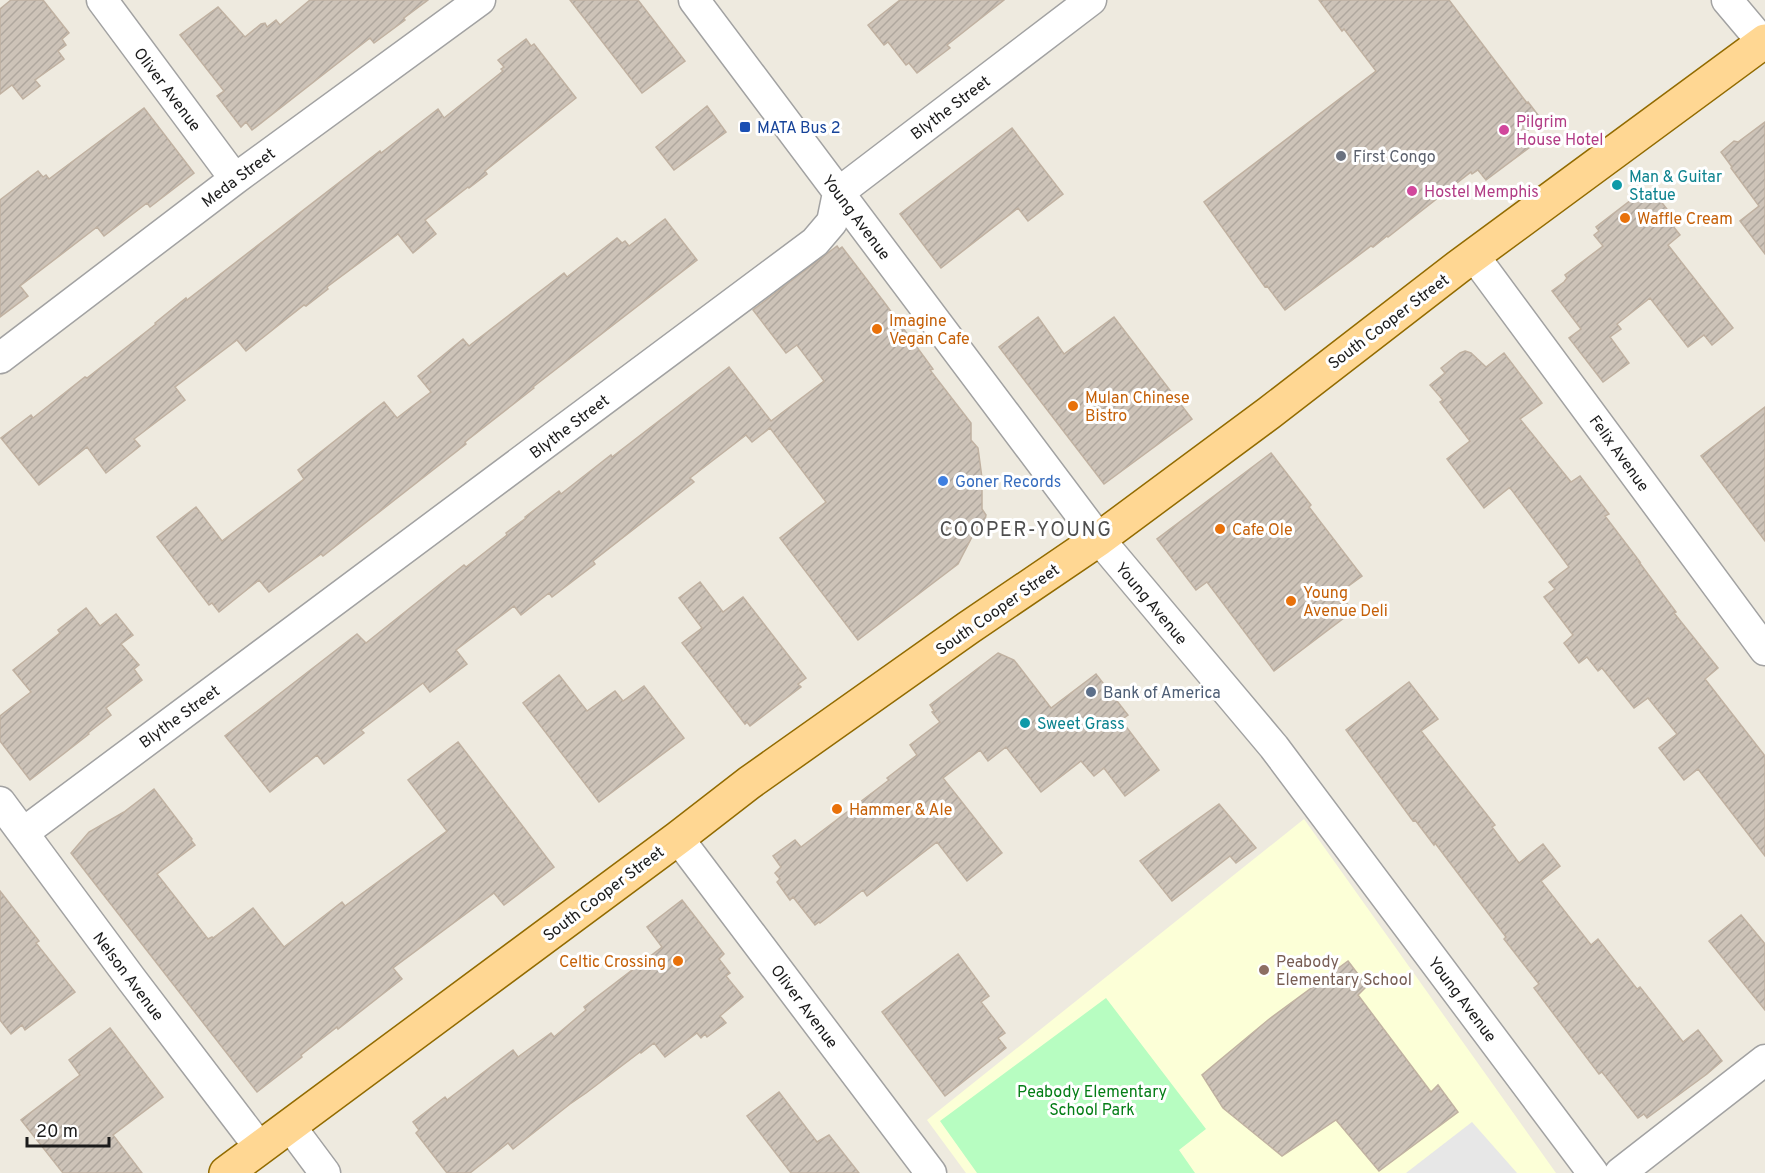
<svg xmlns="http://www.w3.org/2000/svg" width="1765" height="1173" font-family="Overpass,sans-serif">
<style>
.education{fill:#fcffd7}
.park{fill:#b7fdc1}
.parking{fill:#e7e7e7}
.building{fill:url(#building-hatch);stroke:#c0b1a1;stroke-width:1.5}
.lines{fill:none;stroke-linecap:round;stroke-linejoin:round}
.minor-casing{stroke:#a2a2a2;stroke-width:33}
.major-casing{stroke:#926b00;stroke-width:36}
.minor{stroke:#fff;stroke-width:30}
.major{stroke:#ffd793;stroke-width:33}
.transit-dot{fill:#1a4fb4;stroke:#fff;stroke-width:2}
.hotel-dot{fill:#d1479c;stroke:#fff;stroke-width:2}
.worship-dot{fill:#6b7280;stroke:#fff;stroke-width:2}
.culture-dot{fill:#0f9aa8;stroke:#fff;stroke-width:2}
.food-dot{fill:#e8710a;stroke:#fff;stroke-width:2}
.shop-dot{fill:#3f7fe0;stroke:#fff;stroke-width:2}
.service-dot{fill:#5c6f8a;stroke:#fff;stroke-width:2}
.education-dot{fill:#8d6e63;stroke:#fff;stroke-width:2}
.labels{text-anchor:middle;stroke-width:6;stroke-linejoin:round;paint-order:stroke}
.street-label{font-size:16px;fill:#1b1b1b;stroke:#fff}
.hotel-label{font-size:16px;fill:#b23c85;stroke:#fff;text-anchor:start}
.transit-label{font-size:16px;fill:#164399;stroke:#fff;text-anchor:start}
.worship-label{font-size:16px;fill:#5b616d;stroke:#fff;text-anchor:start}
.culture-label{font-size:16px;fill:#0d838f;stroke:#fff;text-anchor:start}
.food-label{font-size:16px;fill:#c56008;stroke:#fff;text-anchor:start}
.shop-label{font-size:16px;fill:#366cbe;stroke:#fff;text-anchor:start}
.service-label{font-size:16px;fill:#4e5e75;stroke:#fff;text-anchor:start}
.education-label{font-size:16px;fill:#785e54;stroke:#fff;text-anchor:start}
.park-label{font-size:16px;fill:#047e16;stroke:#fff}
.quarter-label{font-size:20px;letter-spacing:1.5px;fill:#4e4e4e;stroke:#fff}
</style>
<defs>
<pattern id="building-hatch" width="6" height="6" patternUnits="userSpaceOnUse" patternTransform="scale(1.5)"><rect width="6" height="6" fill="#cdc3b8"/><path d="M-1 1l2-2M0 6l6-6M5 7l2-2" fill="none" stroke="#afa79e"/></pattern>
</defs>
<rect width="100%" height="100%" fill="#eeeadf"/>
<path class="education" d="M1304,819L1556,1173H966L927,1120Z"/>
<path class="park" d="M1106,998L1206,1129L1179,1150L1195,1173H977L940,1121Z"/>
<path class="parking" d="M1472,1122L1517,1173H1406Z"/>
<path class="building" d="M11,0H43L69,33L62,39L66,45L58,51L64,59L35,80L40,86L23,99L12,85L0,94V9Z
M310,0H428L404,18L405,20L374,43L370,38L252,130L246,122L241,127L217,96L224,91L180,35L218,7L245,37L261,24L265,23L267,27L276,20L280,25Z
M570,0H638L685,61L642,93Z
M900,0H1004L947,45L950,48L917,73L909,63L906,65L888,42L884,45L868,25Z
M1319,0H1449L1527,103L1528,102L1541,119L1521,136L1530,147L1486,180L1478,170L1472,174L1471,172L1388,237L1387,236L1373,247L1371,246L1285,310L1267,286L1265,287L1204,202L1376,71L1344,29L1342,31Z
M526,39L531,46L534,44L576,98L485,171L487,174L469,188L468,187L425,220L436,234L413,253L398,234L327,287L328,289L306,306L304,305L246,351L237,340L175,387L185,400L134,439L140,446L106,473L87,447L39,485L1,438L31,415L33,418L85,377L87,378L156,324L155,323L186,298L187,300L380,151L381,153L438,109L444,118L503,71L501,69L504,67L498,60Z
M707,106L726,132L674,170L656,147Z
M144,108L194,173L150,207L147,203L104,236L97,227L20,286L28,296L0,317V200L38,171L43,177L46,175L49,179Z
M1765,122V254L1740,221L1759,206L1731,168L1732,167L1721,152L1734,141L1738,142Z
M1012,128L1063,194L1028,221L1018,208L941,268L900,214Z
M1644,190L1647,193L1652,190L1677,222L1673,226L1680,235L1668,245L1733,328L1712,345L1704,335L1688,347L1650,298L1617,324L1621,329L1610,337L1629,363L1603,382L1569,338L1581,329L1552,291L1564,282L1567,278L1565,275L1603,246L1594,235L1599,231L1596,227Z
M665,219L697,260L533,387L534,388L465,442L466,444L323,556L321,554L269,592L259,580L219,612L212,603L209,605L157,537L196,507L222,541L304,479L298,470L384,402L397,418L431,392L418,376L463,339L469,346L564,273L567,277L617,238L622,243L625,241L629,246Z
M837,246L839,249L842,247L884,302L933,369L930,370L971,423V440L978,448L982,478V509L986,515L984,526L973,535L958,564L858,640L780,538L826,502L770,428L752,442L746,435L690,478L694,482L593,561L595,564L552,597L549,593L521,615L514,606L456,650L467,664L430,692L423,683L361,730L364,733L324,764L317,755L270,792L225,736L357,634L366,643L464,565L466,567L507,535L506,533L526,518L525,517L559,491L561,494L611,455L612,457L729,367L771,421L824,381L797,345L786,353L753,310Z
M1038,317L1064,354L1114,317L1192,419L1104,484L999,347Z
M1465,351L1471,353L1486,367L1504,353L1542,403L1520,419L1571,482L1580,476L1609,514L1605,516L1640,562H1639L1676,612L1674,613L1718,668L1705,679L1765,756V856L1698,769L1684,780L1659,748L1677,734L1648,698L1634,708L1602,668L1598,671L1587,657L1579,663L1564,643L1573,635L1544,597L1555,589L1549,582L1569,567L1511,489L1509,488L1484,508L1447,459L1470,441L1440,402L1443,400L1430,385L1445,373L1441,368L1460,353Z
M1765,407V541L1701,456Z
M1271,453L1311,505L1309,507L1362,576L1339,593L1353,611L1274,671L1207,582L1196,590L1157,539Z
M700,582L723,612L743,597L806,678L798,684L801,687L750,726L747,722L745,724L682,643L702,628L679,598Z
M86,608L100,626L116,614L133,635L121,644L139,665L134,669L142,680L106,708L111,715L88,733L89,734L30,780L0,741V716L31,692L13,670L60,633L58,630Z
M998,653L1014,660L1051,708L1096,674L1128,715L1121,720L1159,770L1125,796L1104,768L1094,776L1081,761L1041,792L1006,747L988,761L980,750L943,778L1002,853L967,881L937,842L867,896L863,890L820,923L819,922L815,925L793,897L790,900L777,882L780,879L775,873L781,867L773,856L795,840L801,847L889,780L887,778L917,755L910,745L940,722L932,712L934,711L930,705Z
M559,675L587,711L615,691L623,701L644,686L684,738L599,802L523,703Z
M1409,682L1438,719L1421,731L1495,825L1492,827L1519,863L1543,844L1560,866L1541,881L1591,945L1598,939L1637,989L1640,987L1683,1042L1698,1030L1722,1061L1707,1074L1647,1118L1644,1114L1638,1118L1602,1072L1599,1074L1534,988L1539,984L1504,939L1506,937L1435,843L1434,845L1415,820L1413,821L1346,730Z
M458,742L554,867L504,905L494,893L393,968L402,979L338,1029L337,1027L301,1055L302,1057L257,1092L71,853L89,832L124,812L154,789L192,839L191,840L195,845L157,874L208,939L212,937L213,938L253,908L284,947L342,902L345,906L447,831L408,780Z
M1219,804L1256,848L1236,863L1230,856L1172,901L1140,861Z
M0,891L39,941L36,943L75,992L25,1030L22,1025L11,1034L0,1020Z
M682,900L724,954L719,959L730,973L726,976L743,997L720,1016L726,1023L707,1037L705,1034L701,1038L697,1033L665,1057L654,1043L641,1053L640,1052L586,1093L570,1104L513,1149L508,1143L470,1173H447L416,1133L419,1130L413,1122L445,1097L447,1100L513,1050L518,1057L551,1033L554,1037L586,1010L584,1007L662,947L647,927Z
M1741,915L1765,944V1010L1709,941Z
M958,954L989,996L981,1002L1005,1033L998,1038L1006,1048L945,1096L882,1012Z
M1348,961L1367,986L1358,995L1431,1092L1438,1085L1458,1112L1379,1171L1336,1120L1282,1156L1223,1108L1202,1075L1268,1020Z
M110,1028L163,1097L113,1135L142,1173H63L21,1120L80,1075L69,1060Z
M779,1092L817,1142L829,1135L859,1173H791L747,1116Z"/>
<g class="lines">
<defs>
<path id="minor" d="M102,0L235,179
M694,0L1099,539L1274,747L1593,1173
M1727,0L1765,45
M1474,256L1765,650
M0,358L235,179L480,0
M0,802L132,980L260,1148
M23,833L815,242L832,222L838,193L1091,0
M678,838L931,1173
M290,1126L325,1173
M1620,1173L1765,1060"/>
<path id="major" d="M226,1173L678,838L749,783L968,628L1099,539L1269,413L1458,267L1765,41"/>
</defs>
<use href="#minor" class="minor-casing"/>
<use href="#major" class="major-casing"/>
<use href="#minor" class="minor"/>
<use href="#major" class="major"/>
</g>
<rect class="transit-dot" x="739" y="121" width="12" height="12" rx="3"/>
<g class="hotel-dot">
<circle cx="1504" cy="130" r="6"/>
<circle cx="1412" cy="191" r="6"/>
</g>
<circle class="worship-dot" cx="1341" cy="156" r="6"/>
<g class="culture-dot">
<circle cx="1617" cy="185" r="6"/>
<circle cx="1025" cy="723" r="6"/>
</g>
<g class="food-dot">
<circle cx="1625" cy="218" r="6"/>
<circle cx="877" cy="329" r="6"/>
<circle cx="1073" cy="406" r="6"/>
<circle cx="1220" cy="529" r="6"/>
<circle cx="1291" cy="601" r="6"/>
<circle cx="837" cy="809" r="6"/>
<circle cx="678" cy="961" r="6"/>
</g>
<circle class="shop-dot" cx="943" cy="481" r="6"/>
<circle class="service-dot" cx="1091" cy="692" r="6"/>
<circle class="education-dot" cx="1264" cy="970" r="6"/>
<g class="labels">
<g class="street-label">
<text transform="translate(168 89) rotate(53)" y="6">Oliver Avenue</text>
<text transform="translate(950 107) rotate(-37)" y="6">Blythe Street</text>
<text transform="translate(238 177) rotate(-37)" y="6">Meda Street</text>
<text transform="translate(857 217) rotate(53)" y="6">Young Avenue</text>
<text transform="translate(1388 321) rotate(-37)" y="6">South Cooper Street</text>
<text transform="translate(569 426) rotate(-37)" y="6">Blythe Street</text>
<text transform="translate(1620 453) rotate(54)" y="6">Felix Avenue</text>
<text transform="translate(1152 603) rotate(50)" y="6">Young Avenue</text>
<text transform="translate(997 609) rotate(-35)" y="6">South Cooper Street</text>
<text transform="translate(179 716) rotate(-36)" y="6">Blythe Street</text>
<text transform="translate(603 893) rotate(-37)" y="6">South Cooper Street</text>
<text transform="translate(129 976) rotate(53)" y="6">Nelson Avenue</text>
<text transform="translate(1463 999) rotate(53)" y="6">Young Avenue</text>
<text transform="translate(805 1006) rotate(53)" y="6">Oliver Avenue</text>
</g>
<g class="hotel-label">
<text x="1516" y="127">Pilgrim<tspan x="1516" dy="18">House Hotel</tspan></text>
<text x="1424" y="197">Hostel Memphis</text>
</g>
<g class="transit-label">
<text x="757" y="133">MATA Bus 2</text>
</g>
<g class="worship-label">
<text x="1353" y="162">First Congo</text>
</g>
<g class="culture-label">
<text x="1629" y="182">Man &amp; Guitar<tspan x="1629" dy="18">Statue</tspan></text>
<text x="1037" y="729">Sweet Grass</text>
</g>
<g class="food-label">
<text x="1637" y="224">Waffle Cream</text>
<text x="889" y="326">Imagine<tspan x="889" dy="18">Vegan Cafe</tspan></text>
<text x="1085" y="403">Mulan Chinese<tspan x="1085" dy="18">Bistro</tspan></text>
<text x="1232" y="535">Cafe Ole</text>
<text x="1303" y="598">Young<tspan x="1303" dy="18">Avenue Deli</tspan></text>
<text x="849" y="815">Hammer &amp; Ale</text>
<text x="666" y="967" text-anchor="end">Celtic Crossing</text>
</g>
<g class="shop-label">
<text x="955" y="487">Goner Records</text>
</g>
<g class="service-label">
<text x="1103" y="698">Bank of America</text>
</g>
<g class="education-label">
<text x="1276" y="967">Peabody<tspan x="1276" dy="18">Elementary School</tspan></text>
</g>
<g class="park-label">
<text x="1092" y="1097">Peabody Elementary<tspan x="1092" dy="18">School Park</tspan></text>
</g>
<g class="quarter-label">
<text x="1026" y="536">COOPER-YOUNG</text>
</g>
</g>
<path d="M27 1137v9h82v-9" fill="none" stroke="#1b1b1b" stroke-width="3"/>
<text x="36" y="1137" font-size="18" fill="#1b1b1b" stroke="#ffffff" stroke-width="4.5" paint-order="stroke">20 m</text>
</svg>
